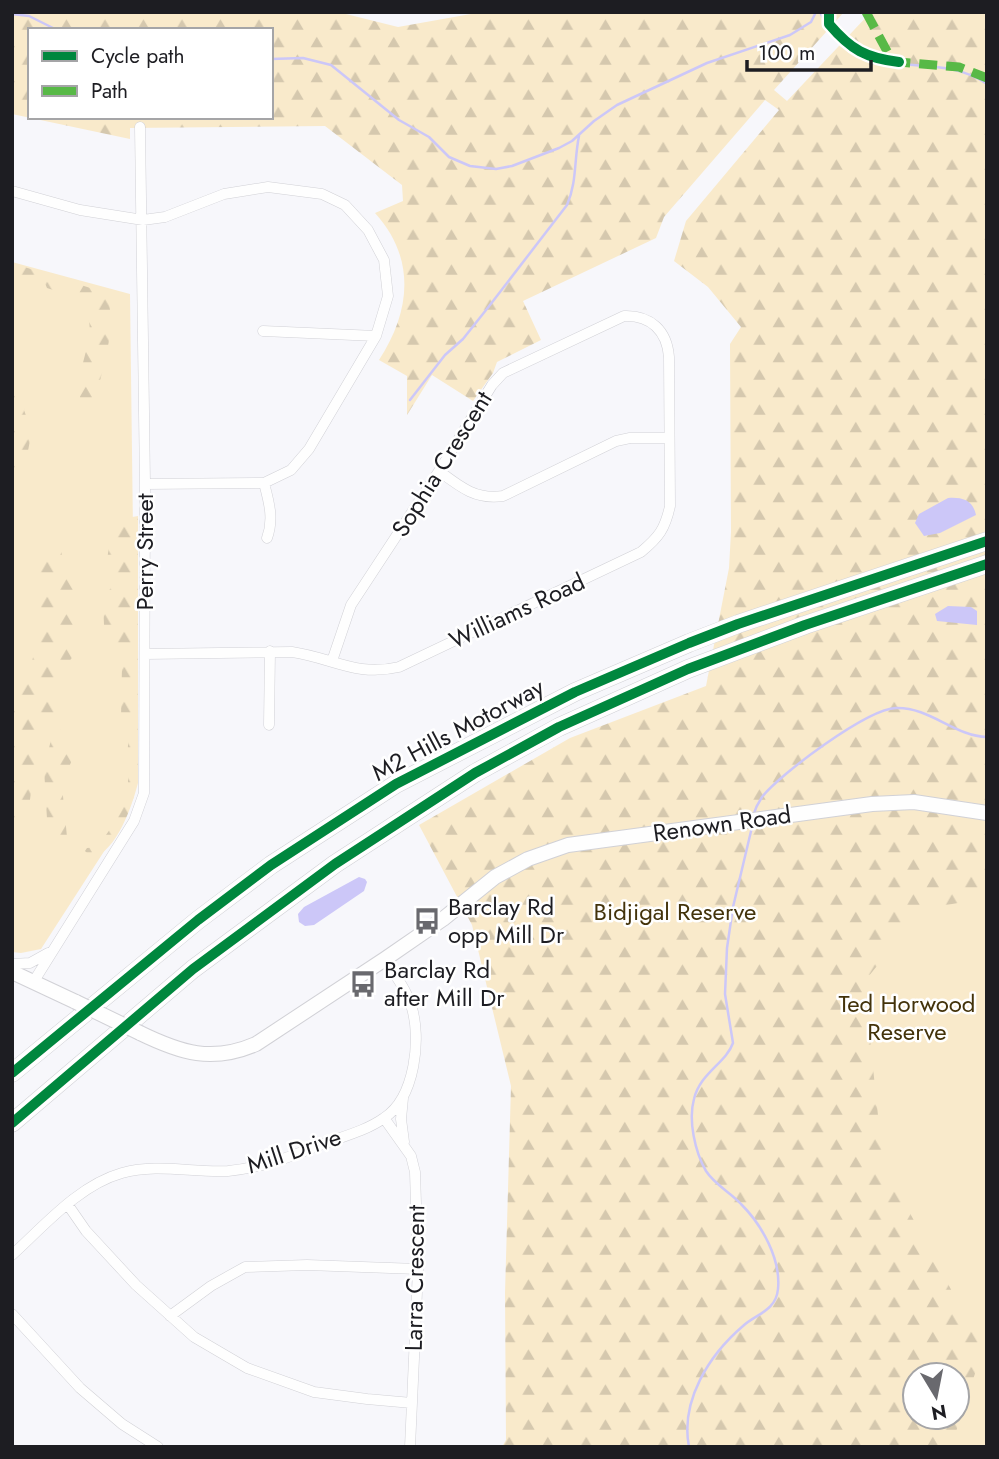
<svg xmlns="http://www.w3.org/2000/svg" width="999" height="1459" font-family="Jost,sans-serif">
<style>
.green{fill:#f9eacb}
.forest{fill:url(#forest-firs);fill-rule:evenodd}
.water{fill:#ccc7f8}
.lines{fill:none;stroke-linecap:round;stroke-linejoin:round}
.stream{stroke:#ccc7f8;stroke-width:2.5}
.street-casing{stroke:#d1d1d6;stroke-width:11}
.secondary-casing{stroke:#d1d1d6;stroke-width:16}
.highway-casing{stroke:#d1d1d6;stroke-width:19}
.street{stroke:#fefefe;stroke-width:10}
.secondary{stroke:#fefefe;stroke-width:14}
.highway{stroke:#fefefe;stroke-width:18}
.secondary-bridge-casing{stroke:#d1d1d6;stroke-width:16;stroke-linecap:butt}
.secondary-bridge{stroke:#fefefe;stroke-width:14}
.quiet{stroke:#58b947;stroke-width:9;stroke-dasharray:18 9;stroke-linecap:butt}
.cycleway-casing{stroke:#fff;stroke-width:15}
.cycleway{stroke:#00873e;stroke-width:10}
.labels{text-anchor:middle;stroke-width:5;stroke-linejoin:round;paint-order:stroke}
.street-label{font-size:24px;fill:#1d1d22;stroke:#fff}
.poi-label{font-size:24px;fill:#1d1d22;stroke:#fff;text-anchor:start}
.park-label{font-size:24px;fill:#43330b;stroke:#fff}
</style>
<defs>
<pattern id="forest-firs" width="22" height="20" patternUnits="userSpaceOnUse" patternTransform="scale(1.75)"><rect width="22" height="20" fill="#f9eacb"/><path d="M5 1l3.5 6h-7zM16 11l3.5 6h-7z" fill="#d5c8ae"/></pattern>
</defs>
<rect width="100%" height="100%" fill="#f7f7fb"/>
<path class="green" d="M12,262L130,294L136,767L134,797L123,822L41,949L21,953L12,952Z
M987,879V1447H915L957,1417V1375H938L824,993L884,920Z"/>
<path class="forest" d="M12,12H338L398,27L482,12H844L774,90L787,101L871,12H987V898L923,909L864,982L883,1163L983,1349L951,1447H502L506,1440L505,1293L511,1086L472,925L419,825L570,738L706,686L729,568L731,532L730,344L741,327L708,287L674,261L686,221L779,110L765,100L664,217L656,238L523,301L541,340L497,362L493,373L473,401L432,375L407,415V376L379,360C411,311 416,258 375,213L403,201L402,185L325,126L130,128V139L12,114ZM30,30H271V117H30ZM915,1375H957V1417H915Z
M12,263L106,293C119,326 101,372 94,405L83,407C63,362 130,313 47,288L44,281L12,273Z
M12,384L26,386L31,392L24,410C37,445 26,456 12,487Z
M138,516V783C132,806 117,851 92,858L85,851L87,848L98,847C106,834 123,813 126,800C131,776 125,751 130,729L121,718L122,665L114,662L104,625L103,598L111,588L106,567L112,526L121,519Z
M48,540L60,546L63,560L71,558L76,625L74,655L54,682L53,702L61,733L72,752L73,757L62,786L67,837L63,843L56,844L49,842L48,836L44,768L54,728L47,717L41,719L37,724L38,737L27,823L24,829L12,833V710L30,670L39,632L41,601L36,563L37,546Z"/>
<path class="water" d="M948,498C962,497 973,500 976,515L940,533L924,536L915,523L919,514Z
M948,606L971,607L977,611V625L937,621L935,614Z
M359,877L365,879L367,882L364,891L314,925L305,926L299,922L298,914L304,907Z"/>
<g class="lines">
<path class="stream" d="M820,12C857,92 934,46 987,84
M12,14L29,16L57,30
M271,59L303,58L331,65L399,120L429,137L449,157L470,166L496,169L512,166L559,148L572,141L594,121L617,105L707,63L790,35L811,22L816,12
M410,400L445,355L463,339L490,305L567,205C577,182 574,160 579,136
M753,816C755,809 758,803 762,797C780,774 867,709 896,708C930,707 954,736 987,737
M689,1447C680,1401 709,1355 743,1326C756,1314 776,1311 778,1289C781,1259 762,1225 741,1204C730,1192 715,1185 706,1171C695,1152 688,1120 694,1099C700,1073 726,1063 733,1043L725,994L727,948L733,907L752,827"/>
<defs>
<path id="street" d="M12,191L80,210L143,220L165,217L224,194L268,187L322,194L345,205L368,230L384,260L388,296L376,336L309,449L291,470L264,483L145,484
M263,331L376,336
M439,471C460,487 476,500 503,496L616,441L630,438H669
M264,483C269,502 274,519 267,538
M145,654L292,652C333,658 356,677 399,667L641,552C659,537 665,529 670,506L669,357C667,331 651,315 624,316L503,373L492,385L439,471L351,605L332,661
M269,725L270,651
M12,964L30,963L48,953
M34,981L134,821L144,793L145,484L140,127
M403,1098L401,1119L404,1142
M384,1118L411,1156L415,1172L418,1269L410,1447
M68,1205L86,1231L136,1285L194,1337L247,1368L314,1392L367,1399L412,1403
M12,1255C44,1226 79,1185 122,1173C157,1163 193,1173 228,1171C261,1168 290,1157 320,1145C341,1137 366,1131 384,1118C415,1098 422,1038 411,1005C406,988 394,974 385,959
M12,1314L80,1388L122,1424L158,1447
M170,1316L211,1286L245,1267L307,1265L418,1269"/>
<path id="secondary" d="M12,972L76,1002
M140,1033C181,1053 212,1063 256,1044L385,959L443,919L495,877L528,859L568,845L872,804L914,802L987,813"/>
<path id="highway" d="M12,1073L198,920L271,865L396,784L575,692L689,643L738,624L987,541
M12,1123L193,969L335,864L475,773L559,727L688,669L805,625L987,564"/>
</defs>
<use href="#street" class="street-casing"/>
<use href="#secondary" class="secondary-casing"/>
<use href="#highway" class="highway-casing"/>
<use href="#street" class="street"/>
<use href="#secondary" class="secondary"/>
<use href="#highway" class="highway"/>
<defs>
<path id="secondary-bridge" d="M76,1002L140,1033"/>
</defs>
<use href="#secondary-bridge" class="secondary-bridge-casing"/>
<use href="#secondary-bridge" class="secondary-bridge"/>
<path class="quiet" d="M866,12L888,53L899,62L959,67L987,78"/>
<defs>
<path id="cycleway" d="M829,12V24C851,50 866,58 899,62
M12,1073L198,920L271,865L396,784L575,692L689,643L738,624L987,541
M12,1123L193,969L335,864L475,773L559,727L688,669L805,625L987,564"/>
</defs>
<use href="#cycleway" class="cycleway-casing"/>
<use href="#cycleway" class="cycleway"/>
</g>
<defs>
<symbol id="bus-bare" viewBox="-9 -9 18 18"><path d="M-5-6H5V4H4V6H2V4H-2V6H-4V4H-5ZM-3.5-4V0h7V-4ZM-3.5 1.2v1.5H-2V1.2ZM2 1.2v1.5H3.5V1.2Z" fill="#69696e" stroke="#fff" stroke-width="2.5" paint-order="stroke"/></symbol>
</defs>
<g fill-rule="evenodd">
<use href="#bus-bare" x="408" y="902" width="38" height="38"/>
<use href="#bus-bare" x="344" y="965" width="38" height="38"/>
</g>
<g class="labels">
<g class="street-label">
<text transform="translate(442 464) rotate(-58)" y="8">Sophia Crescent</text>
<text transform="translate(145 552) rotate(-90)" y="8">Perry Street</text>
<text transform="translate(517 611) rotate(-25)" y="8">Williams Road</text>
<text transform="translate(458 730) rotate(-28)" y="8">M2 Hills Motorway</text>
<text transform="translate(722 824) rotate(-8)" y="8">Renown Road</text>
<text transform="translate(294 1151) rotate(-18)" y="8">Mill Drive</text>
<text transform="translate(415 1278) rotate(-89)" y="8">Larra Crescent</text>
</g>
<g class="poi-label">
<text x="448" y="915">Barclay Rd<tspan x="448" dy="28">opp Mill Dr</tspan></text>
<text x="384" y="978">Barclay Rd<tspan x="384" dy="28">after Mill Dr</tspan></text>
</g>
<g class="park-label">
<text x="675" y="920">Bidjigal Reserve</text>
<text x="907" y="1012">Ted Horwood<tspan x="907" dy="28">Reserve</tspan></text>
</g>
</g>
<rect width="999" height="1459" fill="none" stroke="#1d1d22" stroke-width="28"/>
<rect x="28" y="28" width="245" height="91" fill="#ffffff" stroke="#a5a5a7" stroke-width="2"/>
<rect x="42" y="51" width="35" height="10" fill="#00873e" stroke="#a5a5a7" stroke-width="2"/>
<text x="91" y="63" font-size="21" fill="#1d1d22">Cycle path</text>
<rect x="42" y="86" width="35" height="10" fill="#58b947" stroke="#a5a5a7" stroke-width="2"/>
<text x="91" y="98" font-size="21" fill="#1d1d22">Path</text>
<g transform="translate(936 1396) rotate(170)"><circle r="33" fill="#ffffff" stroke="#a5a5a7" stroke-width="2"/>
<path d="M0-5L12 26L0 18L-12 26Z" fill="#69696e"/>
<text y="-10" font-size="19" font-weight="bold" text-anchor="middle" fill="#1d1d22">N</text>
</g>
<path d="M747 60v10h124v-10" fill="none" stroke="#1d1d22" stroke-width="3.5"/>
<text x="758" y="60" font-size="21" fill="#1d1d22" stroke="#ffffff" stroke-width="5" paint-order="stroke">100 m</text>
</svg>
